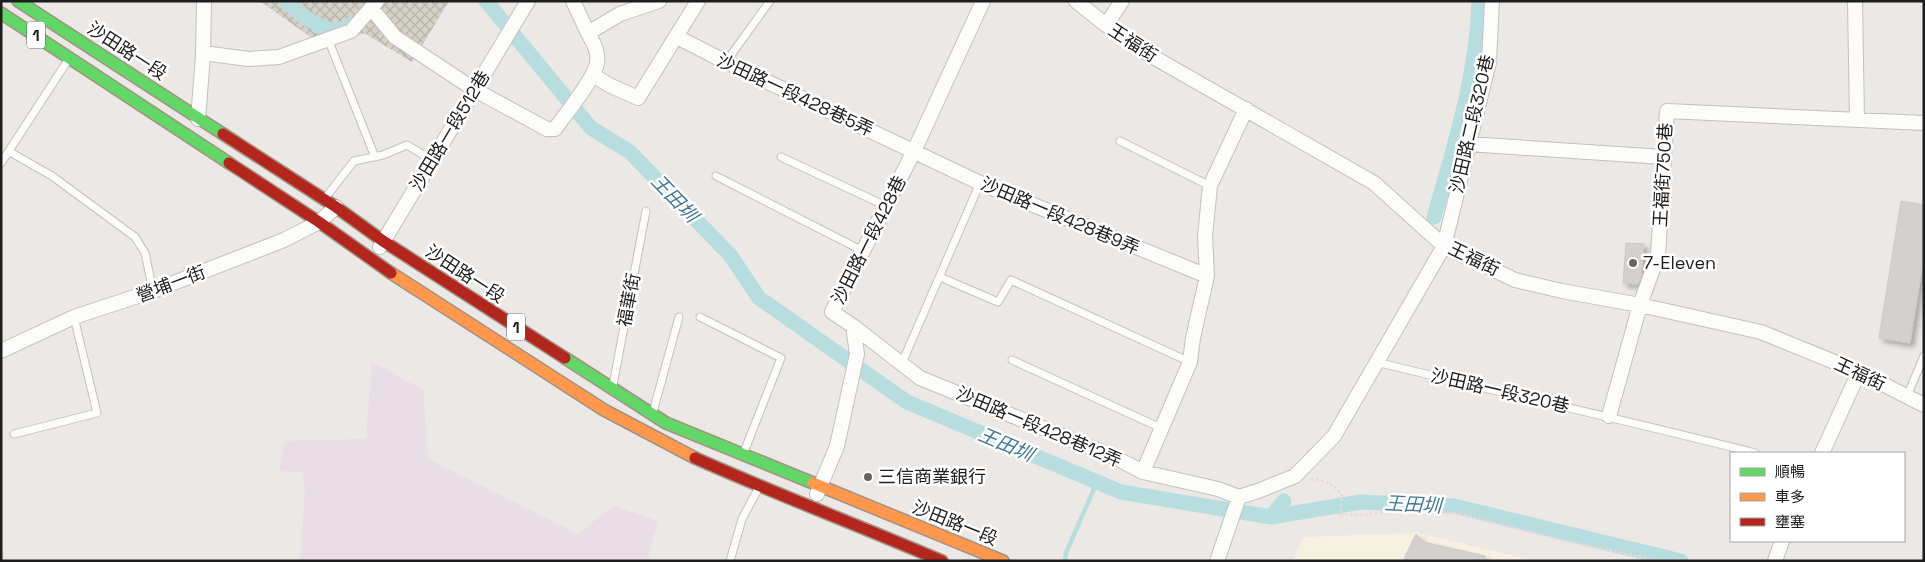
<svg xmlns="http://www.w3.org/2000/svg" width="1925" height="562" font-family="'Space Grotesk','Noto Sans TC',sans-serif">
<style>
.industrial{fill:#e9dde6}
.education{fill:#f6f1e0}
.construction{fill:url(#construction-cross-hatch)}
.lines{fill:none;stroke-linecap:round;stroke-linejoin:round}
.stream{stroke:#b8dddf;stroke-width:4.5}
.canal{stroke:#b8dddf;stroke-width:15}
.building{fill:#d4d0ce;stroke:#cec9c7;filter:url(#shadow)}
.lane-casing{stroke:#c2c1c0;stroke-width:9}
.street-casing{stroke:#c2c1c0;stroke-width:16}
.fast-casing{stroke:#a19282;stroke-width:14}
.slow-casing{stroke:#a19282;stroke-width:14}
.jam-casing{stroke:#a19282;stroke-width:14}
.path{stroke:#ead8d8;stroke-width:2.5;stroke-dasharray:2.5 2.5;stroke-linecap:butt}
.lane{stroke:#fcfcfb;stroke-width:7}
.street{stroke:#fcfcfb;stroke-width:14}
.fast{stroke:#63d668;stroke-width:11}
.slow{stroke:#ff974d;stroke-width:11}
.jam{stroke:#b3261e;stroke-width:11}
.poi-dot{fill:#656463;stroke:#fff;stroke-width:2}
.labels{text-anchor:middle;stroke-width:5;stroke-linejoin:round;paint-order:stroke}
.shield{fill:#fff;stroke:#616161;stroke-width:1}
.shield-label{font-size:16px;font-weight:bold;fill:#1d1d1d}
.street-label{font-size:18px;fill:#1d1d1d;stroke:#fff}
.poi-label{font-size:18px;fill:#1d1d1d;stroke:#fff;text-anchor:start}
.water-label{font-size:19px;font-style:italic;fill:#417896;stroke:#fff}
</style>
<defs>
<pattern id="construction-cross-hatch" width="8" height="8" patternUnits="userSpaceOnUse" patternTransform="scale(1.25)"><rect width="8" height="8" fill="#d5d1c7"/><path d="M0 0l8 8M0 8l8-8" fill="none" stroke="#b6b3aa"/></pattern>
<filter id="shadow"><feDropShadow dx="4" dy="4" stdDeviation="2.5" flood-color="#0004"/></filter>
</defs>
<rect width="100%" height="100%" fill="#ebe8e5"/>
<path class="industrial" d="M372,362L423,390L428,459L578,534L613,506L658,521L647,561H300L305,492L303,472L279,471L285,441L366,439Z"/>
<path class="education" d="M1418,533L1535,561H1293L1303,537Z"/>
<path class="construction" d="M260,1H449L412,62L364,33L326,48Z"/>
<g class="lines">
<path class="stream" d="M1065,561L1066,553L1097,482"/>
<path class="canal" d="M285,1C302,14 329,42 351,24
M486,1L591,128L630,152L731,256L759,298L907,402L1121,492L1271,517L1361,502L1454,506L1681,561
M1434,217C1454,147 1477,75 1479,1
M1271,517L1284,501"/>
</g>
<path class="building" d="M1901,201L1924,205V255L1910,343L1879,338Z
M1626,243L1644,244L1641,276L1638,284L1623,283Z
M1416,534L1424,542L1485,556L1484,561H1403Z"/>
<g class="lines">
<defs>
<path id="lane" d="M328,39L375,157
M726,62L770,1
M1120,141L1210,186
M10,152L52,176L135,237L145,253L153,291
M781,157L886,206
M1,163L68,60
M716,176L863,251
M326,197L354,161L383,155L407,145L432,160
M940,277L998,302L1011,280L1190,362
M700,317L781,358L744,452
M1012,360L1161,428
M1376,362C1503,393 1629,421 1755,453
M902,363L980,183
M613,385L646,211
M1907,396L1924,356
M653,412L679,317
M14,434L97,413L74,317
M730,561L742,519L758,489"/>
<path id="street" d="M377,1L371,8L395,37L475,90L547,129H555C566,113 594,80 597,63C599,52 593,42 588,33
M573,1L588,33L620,14L659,1
M1076,1L1106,25L1148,54L1374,183L1444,246L1515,280L1562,291L1640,305L1761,332L1859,372L1924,405
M1855,1L1857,120
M1106,25L1122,1
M677,37L726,62L980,183L1207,276
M203,56L211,54L248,59L279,57L351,31L371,8
M593,75L609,85L638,98L698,1
M198,119L203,56L204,1
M1468,144L1663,157
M380,247L528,1
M853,326L920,378L1116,458L1143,472L1218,489L1239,497
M1,351L74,317L153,291L284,240L319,222L336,207
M1609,416L1640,305L1658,255L1667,111L1924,123
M1822,453L1859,372
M1143,472L1190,362L1193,338L1207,276L1205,236L1210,186L1246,109
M817,494L837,446L857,354L853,326L832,312L914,151L983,1
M1217,561L1239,497L1258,491L1295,476L1334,436L1444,246L1489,62L1492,1
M1775,561L1782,541"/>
<path id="fast" d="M18,1L223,134
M1,13L229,163
M565,358L666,423L813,483"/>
<path id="slow" d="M391,273L604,410L695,458
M813,483L1003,561"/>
<path id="jam" d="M223,134L336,207L383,241L565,358
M229,163L319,222L391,273
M695,458C776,494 860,526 942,561"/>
</defs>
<use href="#lane" class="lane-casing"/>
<use href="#street" class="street-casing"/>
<use href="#fast" class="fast-casing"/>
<use href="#slow" class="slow-casing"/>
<use href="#jam" class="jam-casing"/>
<path class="path" d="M1311,479C1325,481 1334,484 1342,495L1340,514L1363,515L1415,508L1460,514L1569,542L1660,561"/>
<use href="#lane" class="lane"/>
<use href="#street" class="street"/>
<use href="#fast" class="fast"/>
<use href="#slow" class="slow"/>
<use href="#jam" class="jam"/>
</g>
<g class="poi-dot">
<circle cx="1633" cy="263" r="5"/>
<circle cx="868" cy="477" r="5"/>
</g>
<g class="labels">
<g class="shield">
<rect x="27" y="21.5" width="18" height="27" rx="4"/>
<rect x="507" y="313.5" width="18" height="27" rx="4"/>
</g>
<g class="shield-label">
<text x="36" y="41">1</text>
<text x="516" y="333">1</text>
</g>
<g class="street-label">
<text transform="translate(1133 43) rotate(33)" y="6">王福街</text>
<text transform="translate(127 51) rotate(33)" y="6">沙田路一段</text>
<text transform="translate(795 95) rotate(25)" y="6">沙田路一段428巷5弄</text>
<text transform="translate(1472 124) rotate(-77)" y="6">沙田路二段320巷</text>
<text transform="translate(450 131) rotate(-59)" y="6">沙田路一段512巷</text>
<text transform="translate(1663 175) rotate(-87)" y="6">王福街750巷</text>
<text transform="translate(1060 216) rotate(23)" y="6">沙田路一段428巷9弄</text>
<text transform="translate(869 240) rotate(-63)" y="6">沙田路一段428巷</text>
<text transform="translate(1474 259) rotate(26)" y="6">王福街</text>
<text transform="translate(465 274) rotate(33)" y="6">沙田路一段</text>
<text transform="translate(171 284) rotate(-21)" y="6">營埔一街</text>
<text transform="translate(629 300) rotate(-79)" y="6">福華街</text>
<text transform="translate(1860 374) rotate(25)" y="6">王福街</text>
<text transform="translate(1500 391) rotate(13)" y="6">沙田路一段320巷</text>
<text transform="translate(1039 427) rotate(23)" y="6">沙田路一段428巷12弄</text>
<text transform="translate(955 523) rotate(22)" y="6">沙田路一段</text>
</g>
<g class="poi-label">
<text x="1643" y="269">7-Eleven</text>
<text x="878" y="483">三信商業銀行</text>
</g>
<g class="water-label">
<text transform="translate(675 198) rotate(46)" y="7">王田圳</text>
<text transform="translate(1006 444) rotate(23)" y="7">王田圳</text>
<text transform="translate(1413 504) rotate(3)" y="7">王田圳</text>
</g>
</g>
<rect width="1925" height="562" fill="none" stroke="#1d1d1d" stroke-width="5"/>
<rect x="1730" y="452" width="175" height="90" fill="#ffffff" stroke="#a5a5a5"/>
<rect x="1740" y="468" width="25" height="8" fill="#63d668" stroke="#a5a5a5"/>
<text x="1775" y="477" font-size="15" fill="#1d1d1d">順暢</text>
<rect x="1740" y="493" width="25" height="8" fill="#ff974d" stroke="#a5a5a5"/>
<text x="1775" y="502" font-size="15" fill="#1d1d1d">車多</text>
<rect x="1740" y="518" width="25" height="8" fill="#b3261e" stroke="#a5a5a5"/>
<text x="1775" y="527" font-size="15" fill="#1d1d1d">壅塞</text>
</svg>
